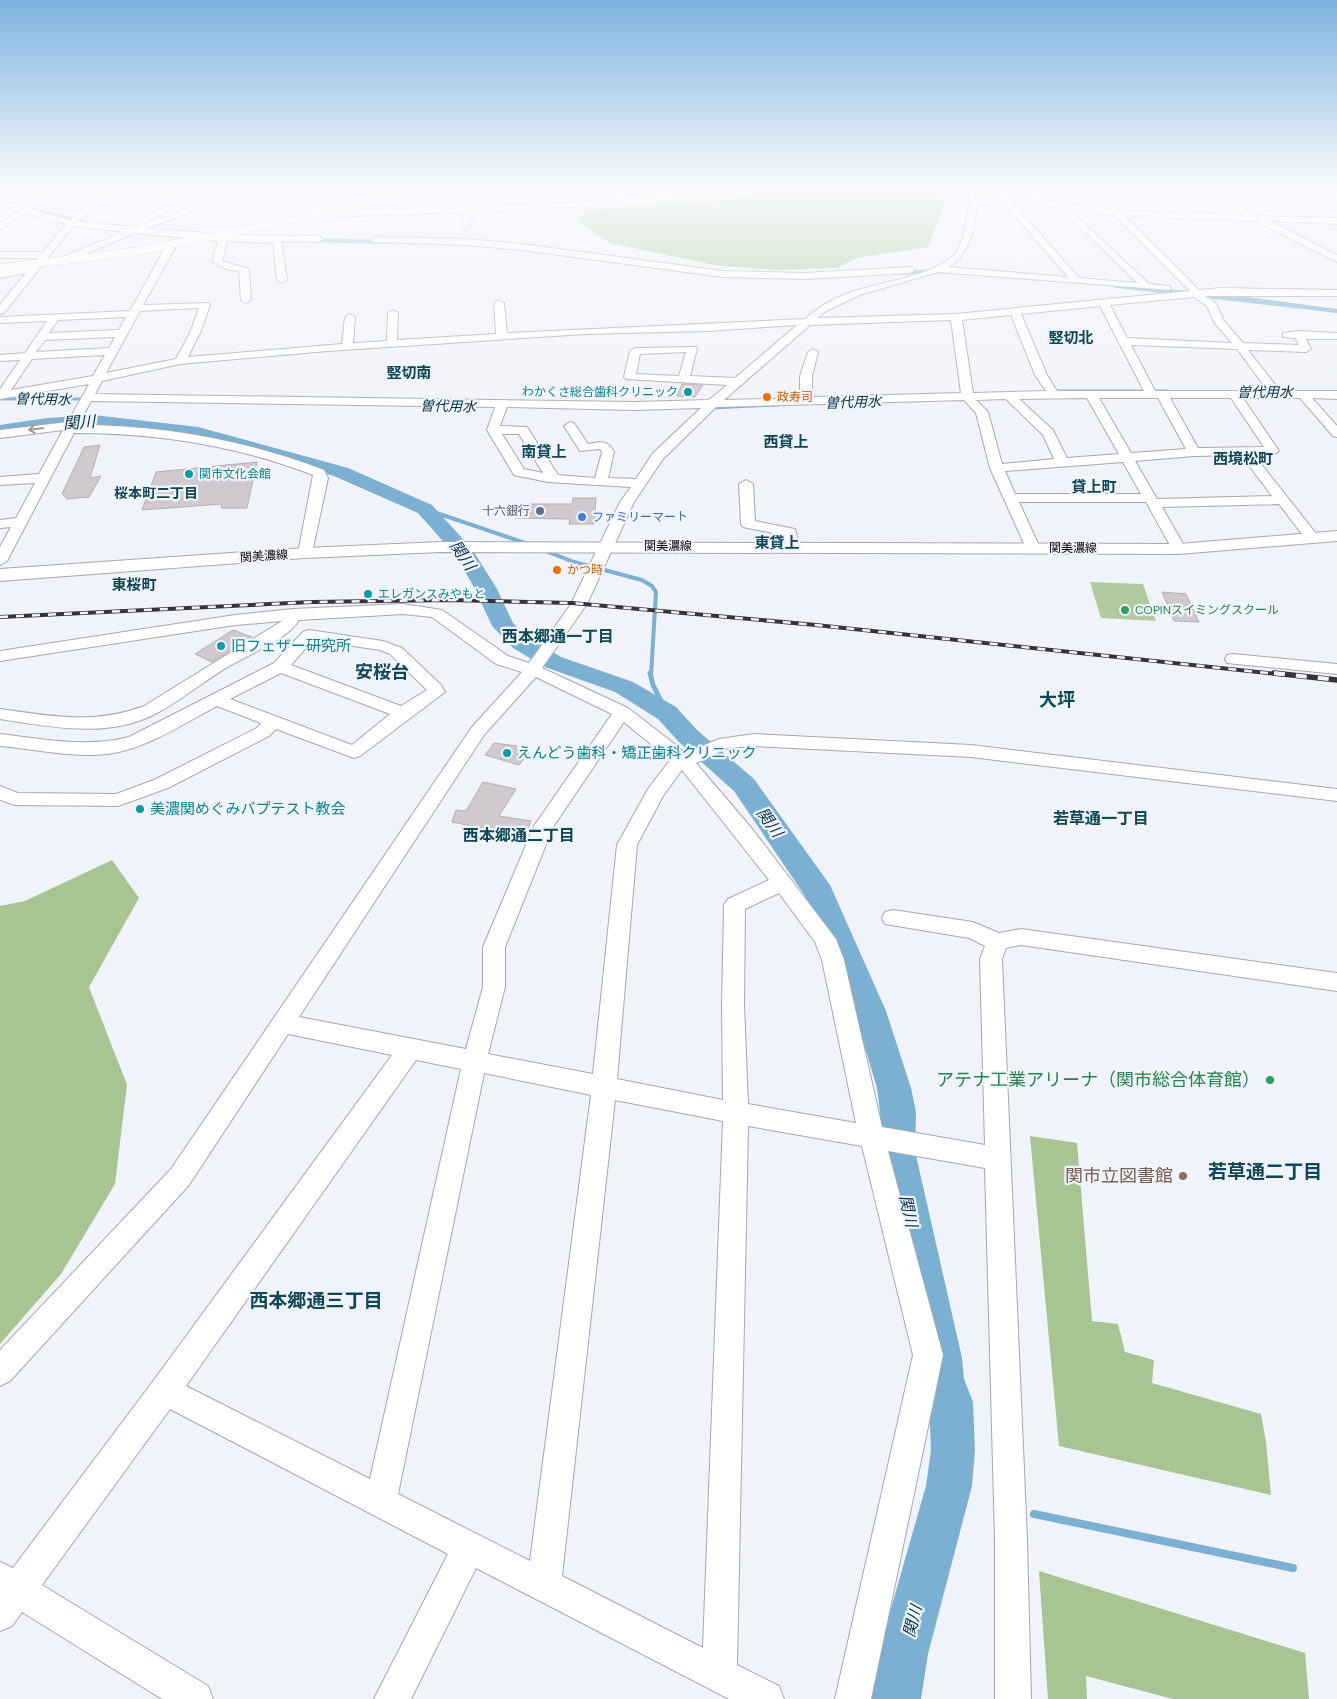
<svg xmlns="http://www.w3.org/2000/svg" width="1337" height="1699" font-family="'DM Sans','Noto Sans JP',sans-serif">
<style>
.green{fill:#b1c9a1}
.forest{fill:#a7c493}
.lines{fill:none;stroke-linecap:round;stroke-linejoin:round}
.stream-far4{stroke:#7cb0d2;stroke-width:2.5}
.stream-far3{stroke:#7cb0d2;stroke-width:3}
.stream-far2{stroke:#7cb0d2;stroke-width:4}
.stream-far1{stroke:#7cb0d2;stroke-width:5}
.stream{stroke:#7cb0d2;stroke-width:8}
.canal{fill:#7cb0d2;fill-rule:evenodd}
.river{fill:#7cb0d2;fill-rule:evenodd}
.building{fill:#d0cacf;stroke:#b4aeb2}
.minor-casing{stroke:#a6a8af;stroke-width:2}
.major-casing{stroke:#a6a8af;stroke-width:2}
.highway-casing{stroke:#a6a8af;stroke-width:1}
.minor{fill:#fff;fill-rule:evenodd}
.major{fill:#fff;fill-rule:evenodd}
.highway{fill:#fff;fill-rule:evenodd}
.rail-far1-casing{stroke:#343538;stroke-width:4}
.rail-casing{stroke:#343538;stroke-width:5.5}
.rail-far1{stroke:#f0f3f9;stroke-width:2.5;stroke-dasharray:8;stroke-linecap:butt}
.rail{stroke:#f0f3f9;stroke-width:4;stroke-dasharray:11;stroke-linecap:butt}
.oneway{stroke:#9d9d9e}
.culture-dot{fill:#0f9aa8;stroke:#f0f3f9;stroke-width:2}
.food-dot{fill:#e8710a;stroke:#f0f3f9;stroke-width:2}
.service-dot{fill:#5c6f8a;stroke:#f0f3f9;stroke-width:2}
.shop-dot{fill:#3f7fe0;stroke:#f0f3f9;stroke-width:2}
.leisure-dot{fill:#2e9e5b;stroke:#f0f3f9;stroke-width:2}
.education-dot{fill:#8d6e63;stroke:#f0f3f9;stroke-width:2}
.labels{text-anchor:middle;stroke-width:4.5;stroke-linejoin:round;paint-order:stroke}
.far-culture-label{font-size:12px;fill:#0d838f;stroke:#f0f3f9;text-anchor:start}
.far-food-label{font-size:12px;fill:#c56008;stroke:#f0f3f9;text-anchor:start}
.far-service-label{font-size:12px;fill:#4e5e75;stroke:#f0f3f9;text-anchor:end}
.far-shop-label{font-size:12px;fill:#366cbe;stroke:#f0f3f9;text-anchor:start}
.far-street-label{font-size:12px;fill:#0a0b0d;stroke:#f0f3f9}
.far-leisure-label{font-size:12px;fill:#27864d;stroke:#f0f3f9;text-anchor:start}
.far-water-label{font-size:14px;font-style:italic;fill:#07344b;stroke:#f0f3f9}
.far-neighbourhood-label{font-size:14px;font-weight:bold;fill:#104756;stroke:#f0f3f9}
.far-quarter-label{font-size:15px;font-weight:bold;fill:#104756;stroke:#f0f3f9}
.culture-label{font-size:15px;fill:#0d838f;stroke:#f0f3f9;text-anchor:start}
.water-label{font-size:16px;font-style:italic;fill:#07344b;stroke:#f0f3f9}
.neighbourhood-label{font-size:16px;font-weight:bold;fill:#104756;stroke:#f0f3f9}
.quarter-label{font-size:18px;font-weight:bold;fill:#104756;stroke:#f0f3f9}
.near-leisure-label{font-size:18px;fill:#27864d;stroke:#f0f3f9;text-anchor:end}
.near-education-label{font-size:18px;fill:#785e54;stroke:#f0f3f9;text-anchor:end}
.near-neighbourhood-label{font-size:19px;font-weight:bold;fill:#104756;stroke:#f0f3f9}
</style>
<rect width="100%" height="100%" fill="#f0f3f9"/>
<path class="green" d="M1090,582L1143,584L1156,621L1101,618Z"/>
<path class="forest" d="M757,189H933L946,200L928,247L857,258L837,268L778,270L719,266L610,243L577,221L586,210L727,200L763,190Z
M112,860L139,898L89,987L127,1085L115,1184L61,1274L0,1344V906L25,901Z
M1030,1136L1077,1143L1092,1321L1118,1324L1125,1352L1154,1360L1152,1383L1261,1414L1266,1442L1271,1495L1059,1446Z
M1039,1571L1305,1653L1309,1699H1173L1086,1676L1087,1699H1048Z"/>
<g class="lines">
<path class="stream-far4" d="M1332,189L1337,190"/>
<path class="stream-far3" d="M1053,391H1167
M0,399H88
M711,408L777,405"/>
<path class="stream-far2" d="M425,509L528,544
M543,550L574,562L642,580L652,586L656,592L651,675"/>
<path class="stream-far1" d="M650,673L653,685L667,713"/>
<path class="stream" d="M1034,1514L1293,1568"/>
<path class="canal" d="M0,199L93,223L94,224L91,226L0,203Z
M299,238L394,240L398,242L394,244L296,242Z
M947,269H950V273L891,275L887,273L891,271Z
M1115,284L1247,297L1337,309V313L1118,288H1115Z"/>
<path class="river" d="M94,415L198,427L348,468L432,505L472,549L497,589L513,623L529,638L561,657L633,682L676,707L697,730L754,779L830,885L886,1011L911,1088L916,1112L915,1151L962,1358L964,1379L973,1402L975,1450L972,1486L928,1654L921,1699H869L878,1654L926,1486L931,1450L929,1402L922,1379L920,1358L879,1151L880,1112L877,1088L854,1011L805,896L734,791L679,742L658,719L615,692L545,667L513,648L492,626L475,589L456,556L418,513L334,476L191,436L94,425L47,428L0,435V425L47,418Z"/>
</g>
<path class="building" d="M682,384L703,385L695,397L677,396Z
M100,445L90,478L101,476L89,497L67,499L62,494L84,447Z
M257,462L247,508H221L222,504L142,510L156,472Z
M573,498H596L594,524H569L570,519L515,518L518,504H572Z
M1162,592L1186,594L1199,622L1174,621Z
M233,630L252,637L212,662L195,654Z
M494,743L517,746L515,749L530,751L519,765L485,755Z
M483,782L516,789L499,816L531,821L524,837L452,822L456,810L466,811Z"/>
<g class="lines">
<defs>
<path id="minor" d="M48,189H57L31,209L70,220L110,189H118L78,221L133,227L166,216L147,210L178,189H187L158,209L174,213L243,189H253L145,229L201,232L212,235L319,236L323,239L319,242L281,241L287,280L282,283L277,280L273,243L227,241L222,261L249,269L251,300L246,303L241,300L239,271L229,270L212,262L218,241L135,233L61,264H55V260L123,232L73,226L4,313L0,314V304L26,273L0,278V272L31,266L38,258H0V252H43L66,224L25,213L0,230V223L18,211L0,206V201L23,207Z
M577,189H587L584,191L608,201L756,189L751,194L670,202L473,212L470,227L466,230L462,227L464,212L324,217L320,214L324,211L598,202L575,193L574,191Z
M967,189H975L977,193L1056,203L1046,189H1054L1066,204L1109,209L1089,189H1097L1119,211L1245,215L1213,199L1200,189H1209L1259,216L1337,218V224L1270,221L1337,255V262L1255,221L1125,216L1199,290L1221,288L1337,290V296H1205L1215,302L1224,321L1243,343L1299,345L1295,338L1283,337V333L1298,331L1337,333V339H1306L1311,349L1306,352L1248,350L1280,391H1337V399L1312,398L1337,426V437L1333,436L1300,398H1243L1279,451L1273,455H1254L1318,536L1320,539L1318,542H1308L1279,504L1162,507L1186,549L1179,553L1172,549L1146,502H1019L1040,548L1033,552L1026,548L990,468L976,413L964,400L716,407L663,459L634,502L587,604L542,668L628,708L686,753L719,739L754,734L971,745L1337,789V801L971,757L754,746L728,748L696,763L753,830L836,939L844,960L882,1127L985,1145L980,959L985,946L969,938L885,924L882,918L885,912L893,910L973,922L999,933L1021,929L1337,973V991L1021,945L1006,948L1002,959L1027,1540L1031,1699H995V1540L985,1168L888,1151L943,1355L871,1699H835L913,1355L862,1146L748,1126L737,1665L779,1686L784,1699H729L476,1568L411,1699H374L448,1554L170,1409L42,1585L208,1686L213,1699H162L22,1612L12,1626L0,1631V1562L13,1568L154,1380L392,1055L288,1034L189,1185L10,1381L0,1386V1350L171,1169L472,727L522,672L496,664L432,617L403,614L299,620C289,638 252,653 233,664C207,678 184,699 157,713C109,739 50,727 0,719V709C50,716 95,725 144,706L282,621L235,625L0,661V651L235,615L293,609L403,604L442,610L508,656L529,663L571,604L620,502L631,487L548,482L514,475L487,430L495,407L91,401L78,425C163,425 245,440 324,470L328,478L312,553L305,557L298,553L313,475C236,445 157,433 74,433L7,561L0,565V547L11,527L0,528V520L16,518L35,483L0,485V477L39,474L63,430L0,438V430L68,422L89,384L0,399V389L20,360L0,361V355L25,353L47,321L0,323V317L130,311L165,248L166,244L170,241L174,244L175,248L143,305L209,303L210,305L200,333L188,357L342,344L345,317L350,314L355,317L353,343L387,341L388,313L393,310L398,313L397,340L496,334L494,303L499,300L504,303L507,333L805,319C819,306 836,297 854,291C881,282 946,274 959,248C966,233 968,211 970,195ZM978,198L1002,201L1068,277L948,267C972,254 975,223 978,198ZM1012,202L1060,208L1137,283L1079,278ZM1070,210L1114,215L1190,291L956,314L817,318L826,311L860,295L938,272L1170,290V286L1149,284ZM1194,297L1207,306L1214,322L1232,343L1127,338L1110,305ZM1100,306L1144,391H1057L1047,375L1021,314ZM199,308L190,333L176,359L106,373L140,311ZM1011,315L1035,375L1046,391L973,393L962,320ZM126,317L119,330L49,333L58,320ZM951,320L961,393L812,397V376L818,352L813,349L808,352L800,376V398L724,400L810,325ZM797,325L735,378L690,376L697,349L696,347L635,348L630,351L624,377L626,379L727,385L709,400L634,402L95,394L102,381L180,364L328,351L585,334L707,331ZM115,337L109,348L36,352L45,340ZM1131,345L1237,349L1268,391H1155ZM686,352L679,376L636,374L640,354ZM105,355L93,376L11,390L32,359ZM1087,398L1119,454L1067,458L1053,430L1019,399ZM1099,398H1158L1186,449L1131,453ZM1170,398H1231L1264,447L1198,448ZM1006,399L1043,435L1054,459L1002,464L988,412L976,400ZM507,407L634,410L701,408L653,453L636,479L608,478L614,452C607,439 601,442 588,444L574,423L570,422L564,426L580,451L600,449L602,452L595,478L558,475L527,427L500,426ZM502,434H519L543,473L524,469ZM1241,455L1272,496L1157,499L1135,461L1194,456ZM1123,462L1141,494H1015L1005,471ZM536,677L612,714L534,826L483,947V987L466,1049L299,1017L484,735ZM624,722L670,760L648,789L617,845L593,1074L488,1054L505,987V947L553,827ZM682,770L769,880L728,899L724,905L722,1004L723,1100L617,1079L637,845L663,796ZM779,893L815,942L822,960L856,1123L748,1104L744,1004L745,909ZM416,1060L461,1069L370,1479L186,1386ZM484,1073L591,1095L530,1561L398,1494ZM615,1100L723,1121L703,1648L562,1576Z
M1296,189L1337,191V195L1300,191Z
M375,237L467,239L522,244L723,271L804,273L910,267L915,270L910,273L804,279L723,277L522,250L467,245L372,242L371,240Z
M746,480L753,484L755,521L795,529L800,547L798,550H788L783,535L743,527L741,524L739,484Z
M309,630L383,641L402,648L441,685L445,692L360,756L354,758L276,729L269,736L168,788L118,806L15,805L0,800V786L18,793L116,794L154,780L257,728L261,723L217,706C183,724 146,749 108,754C73,758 35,749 0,746V734C43,739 87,748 129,737L274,663L303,632ZM313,640L380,650L390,654L427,690L401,706L291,665ZM281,673L390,714L352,745L230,699Z
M1233,654L1337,664V674L1227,663L1225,659L1227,655Z"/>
<path id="major" d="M1337,531V541L1179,554L441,552L305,558L0,581V569L305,548L441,542L1179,544Z"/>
<path id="highway" d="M412,189H429L428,191L324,217L138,255L0,272V264L138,247L324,211Z"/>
</defs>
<use href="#minor" class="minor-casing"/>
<use href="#major" class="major-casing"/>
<use href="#highway" class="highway-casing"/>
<use href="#minor" class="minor"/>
<use href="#major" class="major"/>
<use href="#highway" class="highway"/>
<defs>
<path id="rail-far1" d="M0,617L312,602L450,600L572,603L816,625L1286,675"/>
<path id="rail" d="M1274,673L1337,680"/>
</defs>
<use href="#rail-far1" class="rail-far1-casing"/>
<use href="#rail" class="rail-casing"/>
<use href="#rail-far1" class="rail-far1"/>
<use href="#rail" class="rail"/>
</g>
<defs><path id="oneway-shaft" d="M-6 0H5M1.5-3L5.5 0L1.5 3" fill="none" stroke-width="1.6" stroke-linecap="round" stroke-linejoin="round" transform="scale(1.25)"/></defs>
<use class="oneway" href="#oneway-shaft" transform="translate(36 429) rotate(173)"/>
<linearGradient id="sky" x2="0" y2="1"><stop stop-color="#7db2df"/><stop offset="0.44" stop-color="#f8fafc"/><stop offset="1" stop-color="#f8fafc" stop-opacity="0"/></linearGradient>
<rect width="1337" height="426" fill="url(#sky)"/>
<g class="culture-dot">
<circle cx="688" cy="392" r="5"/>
<circle cx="189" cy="474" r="5"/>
<circle cx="368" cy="594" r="5"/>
<circle cx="221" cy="646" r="5"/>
<circle cx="507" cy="753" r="5"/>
<circle cx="140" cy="809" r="5"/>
</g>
<g class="food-dot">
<circle cx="767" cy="397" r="5"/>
<circle cx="557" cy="570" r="5"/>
</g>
<circle class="service-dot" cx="540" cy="511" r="5"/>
<circle class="shop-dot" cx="582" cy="517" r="5"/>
<g class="leisure-dot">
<circle cx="1125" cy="610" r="5"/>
<circle cx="1270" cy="1080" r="5"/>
</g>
<circle class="education-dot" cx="1183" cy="1176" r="5"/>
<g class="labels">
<g class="far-culture-label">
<text x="678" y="396" text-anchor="end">わかくさ総合歯科クリニック</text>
<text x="199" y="478">関市文化会館</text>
<text x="378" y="598">エレガンスみやもと</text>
</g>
<g class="far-food-label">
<text x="777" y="401">政寿司</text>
<text x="567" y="574">かつ時</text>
</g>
<g class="far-service-label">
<text x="530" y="515">十六銀行</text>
</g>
<g class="far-shop-label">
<text x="592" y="521">ファミリーマート</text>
</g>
<g class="far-street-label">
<text x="668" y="550">関美濃線</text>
<text x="1073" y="552">関美濃線</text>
<text transform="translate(264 556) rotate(-4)" y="4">関美濃線</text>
</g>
<g class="far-leisure-label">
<text x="1135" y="614">COPINスイミングスクール</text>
</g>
<g class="far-water-label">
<text x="1265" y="397">曽代用水</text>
<text transform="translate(43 399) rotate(1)" y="5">曽代用水</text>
<text transform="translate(853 402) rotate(-2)" y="5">曽代用水</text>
<text transform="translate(448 406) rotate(1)" y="5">曽代用水</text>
</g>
<g class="far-neighbourhood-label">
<text x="156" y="498">桜本町二丁目</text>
</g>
<g class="far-quarter-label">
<text x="1071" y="343">竪切北</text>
<text x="409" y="378">竪切南</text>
<text x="786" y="447">西貸上</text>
<text x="544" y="457">南貸上</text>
<text x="1243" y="464">西境松町</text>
<text x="1094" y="492">貸上町</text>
<text x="777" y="548">東貸上</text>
<text x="134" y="590">東桜町</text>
</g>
<g class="culture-label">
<text x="231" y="651">旧フェザー研究所</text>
<text x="517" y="758">えんどう歯科・矯正歯科クリニック</text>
<text x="150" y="814">美濃関めぐみバプテスト教会</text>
</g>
<g class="water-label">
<text transform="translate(79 422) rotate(-4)" y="6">関川</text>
<text transform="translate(463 555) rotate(55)" y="6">関川</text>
<text transform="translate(770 822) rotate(54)" y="6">関川</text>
<text transform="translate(909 1211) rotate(78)" y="6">関川</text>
<text transform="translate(912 1621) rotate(-75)" y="6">関川</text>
</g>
<g class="neighbourhood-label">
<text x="558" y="642">西本郷通一丁目</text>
<text x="1101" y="824">若草通一丁目</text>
<text x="519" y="841">西本郷通二丁目</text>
</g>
<g class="quarter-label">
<text x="382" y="678">安桜台</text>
<text x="1057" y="706">大坪</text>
</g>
<g class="near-leisure-label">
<text x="1260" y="1086">アテナ工業アリーナ（関市総合体育館）</text>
</g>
<g class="near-education-label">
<text x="1173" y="1182">関市立図書館</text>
</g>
<g class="near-neighbourhood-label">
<text x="1265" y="1178">若草通二丁目</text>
<text x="316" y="1307">西本郷通三丁目</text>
</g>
</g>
</svg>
